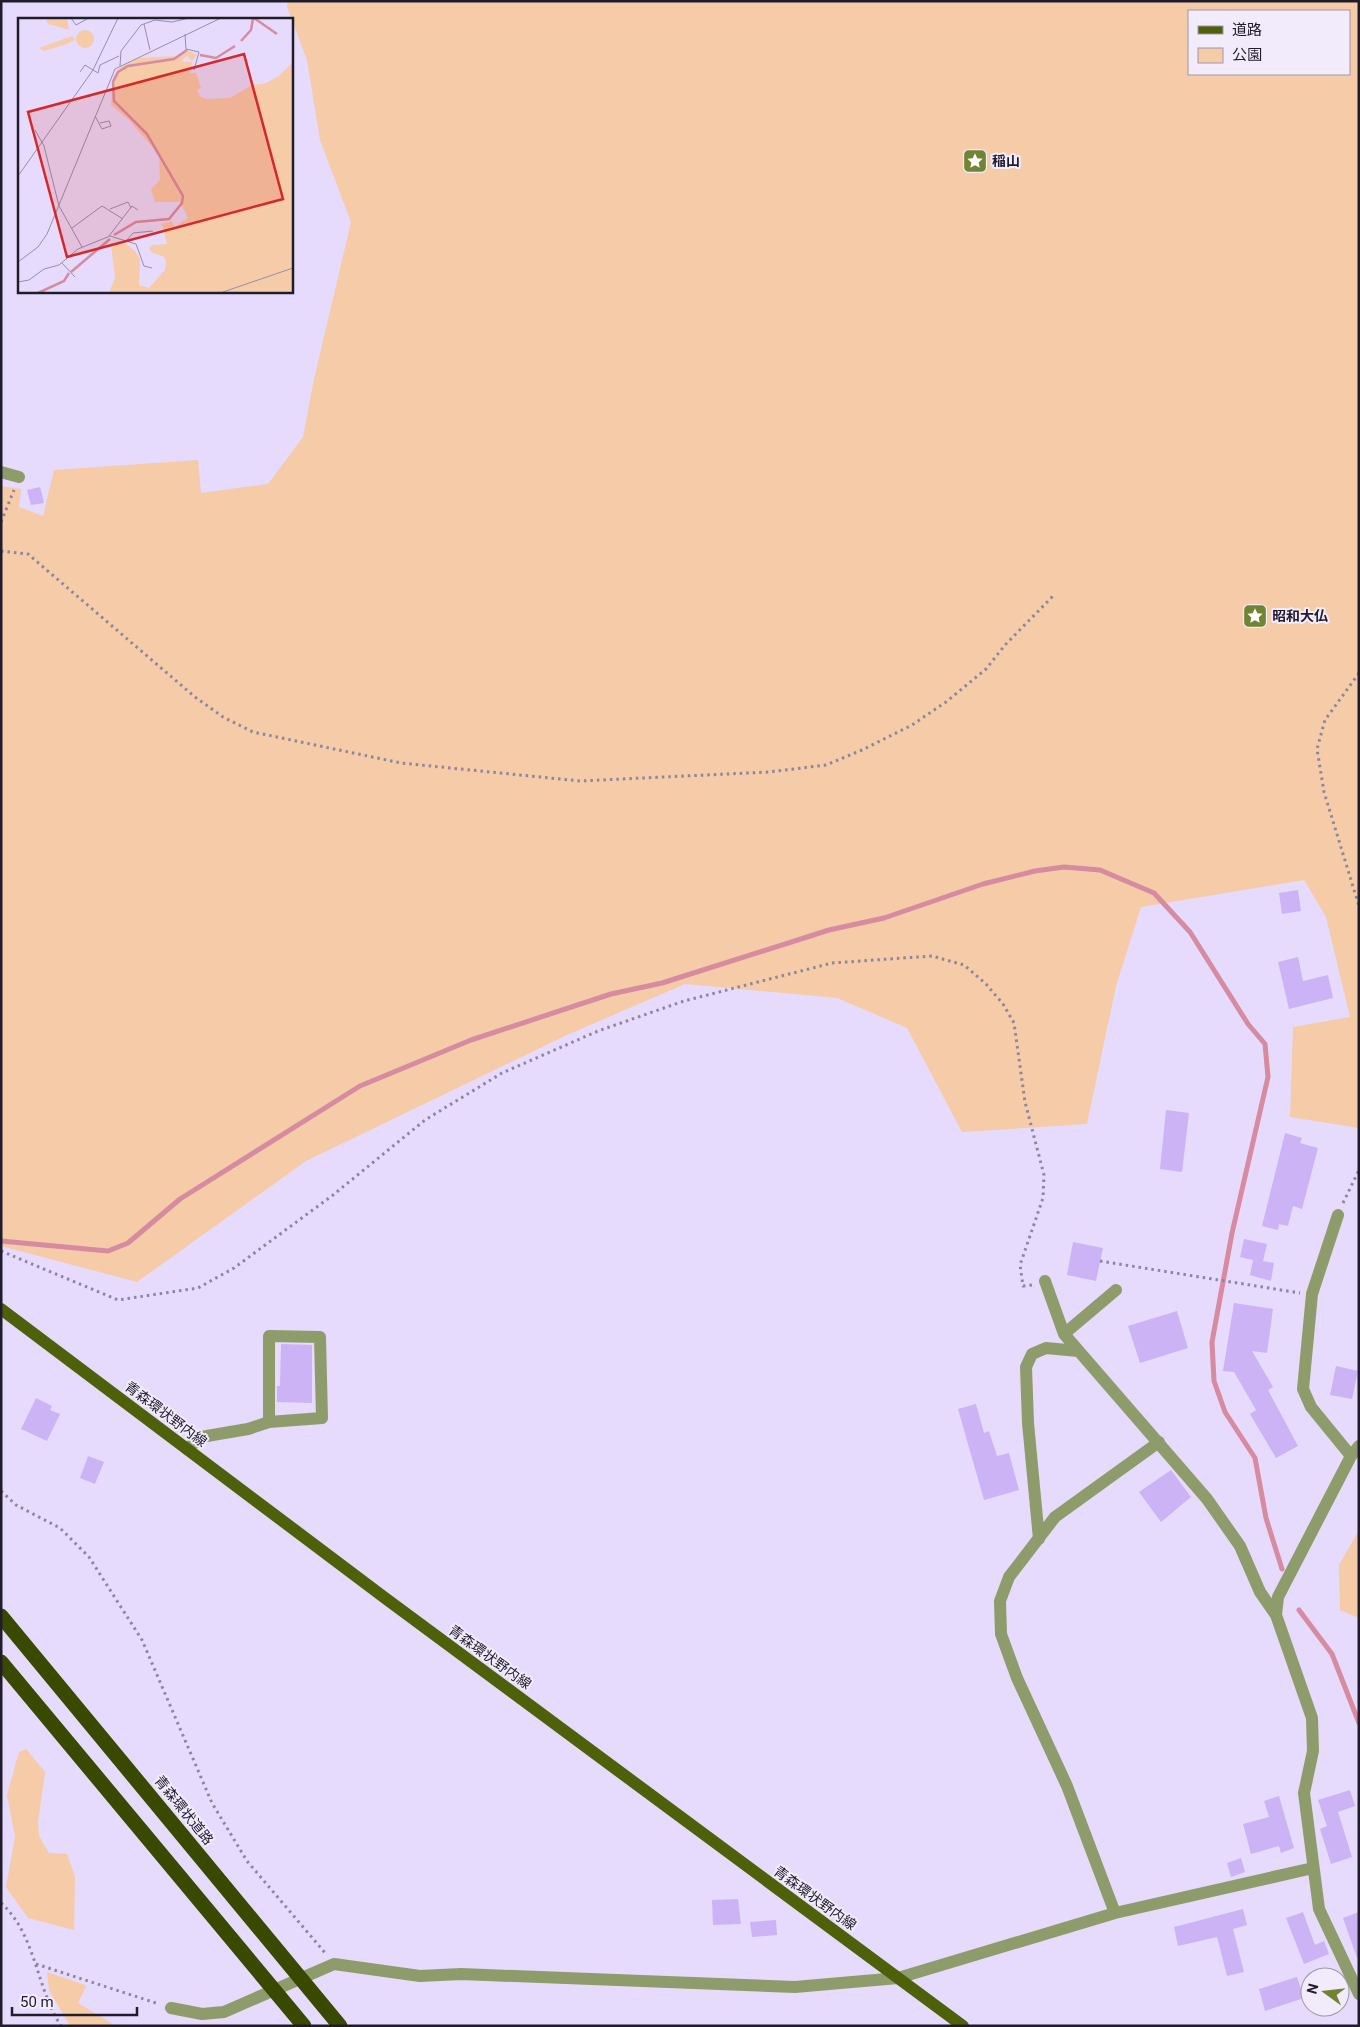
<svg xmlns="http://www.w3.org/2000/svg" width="1360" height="2027" font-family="Roboto,'Noto Sans JP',sans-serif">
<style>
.green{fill:#f5cba8;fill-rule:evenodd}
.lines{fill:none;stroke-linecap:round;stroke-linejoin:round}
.stream{stroke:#d68ba0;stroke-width:5}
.building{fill:#ccb3f5}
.path{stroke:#8e859e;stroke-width:3;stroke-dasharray:2.5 4;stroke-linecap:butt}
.minor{stroke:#8e9c6c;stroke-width:12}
.major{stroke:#4e600a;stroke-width:12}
.highway{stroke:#3a4900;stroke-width:15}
.labels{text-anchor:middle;stroke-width:4;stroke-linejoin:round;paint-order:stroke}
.poi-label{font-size:14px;font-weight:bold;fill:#211c2b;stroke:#f1ebfc;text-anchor:start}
.street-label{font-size:14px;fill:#211c2b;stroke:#f1ebfc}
.inset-river{fill:none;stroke:#d68ba0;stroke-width:2.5}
.inset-road{fill:none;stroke:#978fa8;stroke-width:1}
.view{fill:#d62828;fill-opacity:0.15;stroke:#d62828;stroke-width:2.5}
.inset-edge{fill:none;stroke:#211c2b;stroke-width:2.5}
</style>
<rect width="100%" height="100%" fill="#e6dbfc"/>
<path class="green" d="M288,1H1359V1128L1290,1117L1293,1027L1350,1017L1326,917L1304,880L1141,907L1116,986L1087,1124L962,1132L907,1028L837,998L685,984L567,1035L306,1161L137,1282L1,1246V486L21,489L19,507L43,516L54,470L198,460L201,493L268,484L303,437L314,379L351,222L320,140L307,60L287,7ZM1189,11H1349V74H1189Z
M1359,1530V1618L1340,1610L1339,1565Z
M26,1749L45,1772L38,1822L39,1836L49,1853L67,1854L75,1877L74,1930L28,1918L6,1887L15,1837L7,1795L19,1752Z
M47,1972L85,1985L86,1987L78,2003L116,2026H70L49,1990Z"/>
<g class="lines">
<path class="stream" d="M1,1241L108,1251L128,1243L180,1199L360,1086L471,1040L611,994L662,983L829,930L884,918L983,884L1035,871L1064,867L1100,870L1154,893L1190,932L1248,1024L1265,1044L1268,1077L1232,1233L1212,1342L1214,1381L1225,1412L1255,1458L1266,1518L1282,1569
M1299,1610L1332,1654L1359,1723"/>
</g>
<path class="building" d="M40,487L44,503L31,505L27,490Z
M1298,890L1301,911L1282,914L1279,893Z
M1298,957L1303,981L1328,975L1333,998L1289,1009L1278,962Z
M1166,1110L1189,1113L1182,1172L1160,1169Z
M1285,1133L1302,1138L1300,1143L1318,1148L1302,1209L1293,1206L1288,1226L1279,1224L1278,1230L1262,1226Z
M1244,1239L1267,1244L1263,1261L1274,1263L1271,1281L1250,1275L1253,1260L1240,1257Z
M1073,1242L1103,1248L1096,1281L1067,1275Z
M1234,1303L1273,1309L1267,1353L1252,1351L1273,1387L1268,1390L1298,1446L1276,1458L1250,1414L1256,1410L1234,1372L1223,1371Z
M1177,1311L1188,1348L1140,1363L1128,1326Z
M281,1344L312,1345V1403L277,1402V1386H280Z
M1336,1366L1358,1371L1352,1399L1330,1395Z
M36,1398L52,1406L50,1410L60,1414L47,1441L21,1429Z
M976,1404L984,1433L989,1431L997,1456L1009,1453L1019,1490L984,1500L958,1409Z
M88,1456L104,1462L95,1484L80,1478Z
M1171,1470L1191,1497L1161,1522L1139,1492Z
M1350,1790L1355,1806L1338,1812L1352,1857L1331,1864L1320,1829L1327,1826L1318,1800Z
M1279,1796L1294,1848L1281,1853L1279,1846L1251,1854L1243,1824L1269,1817L1264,1801Z
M1241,1858L1245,1872L1231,1877L1227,1863Z
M738,1899L741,1924L713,1925L712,1900Z
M1243,1909L1247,1925L1233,1929L1244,1972L1227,1976L1217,1937L1178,1946L1174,1927Z
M1303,1912L1315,1945L1324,1941L1329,1954L1304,1964L1286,1918Z
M1359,1912V1958H1357L1343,1918Z
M776,1920L777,1935L752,1937L750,1922Z
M1297,1977L1304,1998L1265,2011L1259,1989Z"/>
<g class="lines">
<path class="path" d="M1,522L14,490
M1,551L28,554L195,697L223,717L253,732L401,763L580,781L769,772L826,765L862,750L912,725L946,702L986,669L1005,645L1054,595
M1359,673L1325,720L1317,749L1324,792L1359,906
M1343,1203L1359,1170
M1,1251L118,1300L198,1288L234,1268L333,1195L425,1120L502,1073L598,1031L684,1001L832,963L932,956L964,965L986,984L1003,1004L1014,1023L1025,1102L1044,1175L1043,1198L1020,1265L1023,1286L1033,1285
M1100,1261L1300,1293
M1,1491L16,1505L60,1528L89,1557L142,1640L212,1803L247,1861L326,1954
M1,1903C36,1934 36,1988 61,2026
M36,1964L159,2004"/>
<path class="minor" d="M1,472L19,477
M1338,1215L1312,1294L1303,1389L1311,1407L1351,1456
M1045,1281L1064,1334
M1116,1290L1064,1334L1207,1499L1240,1546L1260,1592L1276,1615
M1359,1446L1351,1456L1278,1597L1276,1615L1312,1718L1313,1751L1304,1793L1319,1909L1359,1994
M187,1449L201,1437L248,1429L269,1422L322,1418L320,1337L269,1336V1422
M1039,1539L1028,1423L1026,1367L1032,1354L1046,1348L1078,1351
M1115,1913L1067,1786L1017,1678L1001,1634L1000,1601L1009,1577L1055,1517L1159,1442
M171,2008L202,2014L224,2012L334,1964L420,1976L461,1974L795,1987L898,1978L1115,1913L1313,1868"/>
<path class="major" d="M1,1309L385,1598L963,2026"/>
<path class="highway" d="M1,1616L340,2026
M1,1662L304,2026"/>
</g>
<defs>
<symbol id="sight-square" viewBox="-11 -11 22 22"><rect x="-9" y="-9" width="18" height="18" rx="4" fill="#708434" stroke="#f1ebfc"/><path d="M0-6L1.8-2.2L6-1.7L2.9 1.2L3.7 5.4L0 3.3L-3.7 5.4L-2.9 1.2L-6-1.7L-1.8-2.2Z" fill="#fff"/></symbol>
</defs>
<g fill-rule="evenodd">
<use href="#sight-square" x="961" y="147" width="28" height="28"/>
<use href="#sight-square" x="1241" y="602" width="28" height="28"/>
</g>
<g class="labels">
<g class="poi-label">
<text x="992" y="166">稲山</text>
<text x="1272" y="621">昭和大仏</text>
</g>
<g class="street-label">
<text transform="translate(166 1414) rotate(37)" y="5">青森環状野内線</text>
<text transform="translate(490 1657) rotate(36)" y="5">青森環状野内線</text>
<text transform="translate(184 1810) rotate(51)" y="5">青森環状道路</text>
<text transform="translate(815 1898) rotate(36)" y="5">青森環状野内線</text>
</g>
</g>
<g transform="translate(18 18)">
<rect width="275" height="275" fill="#e6dbfc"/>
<path d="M31,0H49L51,12L31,6L28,3ZM58 21a9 9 0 1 1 18 0a9 9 0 1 1-18 0ZM54,18L57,22L46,27L26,33L21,30ZM171,33L179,37L174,43L169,38L164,42L165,44H174L172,55H178L183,70L179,72L182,78L188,81L212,80L234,67L248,65L261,58L275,44V275H91L97,260L93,225L108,226L117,233L122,241L121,267L131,270L147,252L148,244L146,239L133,234L131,230L134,227L149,226L144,206L154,203L157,209L170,200L162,184H137L133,171L142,162L141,137L111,102L93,87L95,59L103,49L121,40L160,38Z" fill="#f5cba8"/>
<path class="inset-river" d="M236,0L259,16M223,23L233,12L235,0M182,37L198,40L217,28M96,217L118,204L151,201L164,185L165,178L129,116L96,83L95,64L100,54L110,48L156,41L169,32M53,254L92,221M20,275L46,263L51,255"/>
<path class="inset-road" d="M53,0L58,7L69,1M126,6L132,32M167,16L168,31L181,34L176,52M102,48L103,33L123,7L137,2L154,4L171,0M62,54L67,47L80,55L82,47L101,38M77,98L84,111L93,108L91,103L82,105M17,112L26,128L41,188L64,229M0,158L75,52L100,0M92,191L110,184L113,190M54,210L84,188L105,201M91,218L114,188L120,192M109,222L115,215L135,213M0,244L20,229L29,216L97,51L203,0M44,245L57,259M0,264L11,262L26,251L41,247L60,231L92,218L118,226L126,248L134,250M205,274L275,250"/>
<path class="view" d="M226,36L265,181L49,239L10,94Z"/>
<rect width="275" height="275" class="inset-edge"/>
</g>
<rect width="1360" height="2027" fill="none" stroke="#211c2b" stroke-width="5"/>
<rect x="1188" y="10" width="162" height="65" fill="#f1ebfc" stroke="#9e98a8"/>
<rect x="1198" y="26" width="25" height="8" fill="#4e600a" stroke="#9e98a8"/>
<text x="1232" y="35" font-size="15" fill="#211c2b">道路</text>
<rect x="1198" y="48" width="25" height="15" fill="#f5cba8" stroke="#9e98a8"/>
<text x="1232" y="60" font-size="15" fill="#211c2b">公園</text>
<g transform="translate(1325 1992) rotate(285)"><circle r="24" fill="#f1ebfc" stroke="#9e98a8"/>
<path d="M0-4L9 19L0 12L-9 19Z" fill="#708434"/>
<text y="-8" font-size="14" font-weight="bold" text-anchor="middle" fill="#211c2b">N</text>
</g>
<path d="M12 2007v8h125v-8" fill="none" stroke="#211c2b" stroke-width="2.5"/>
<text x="20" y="2007" font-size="15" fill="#211c2b" stroke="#f1ebfc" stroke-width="4" paint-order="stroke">50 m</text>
</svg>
